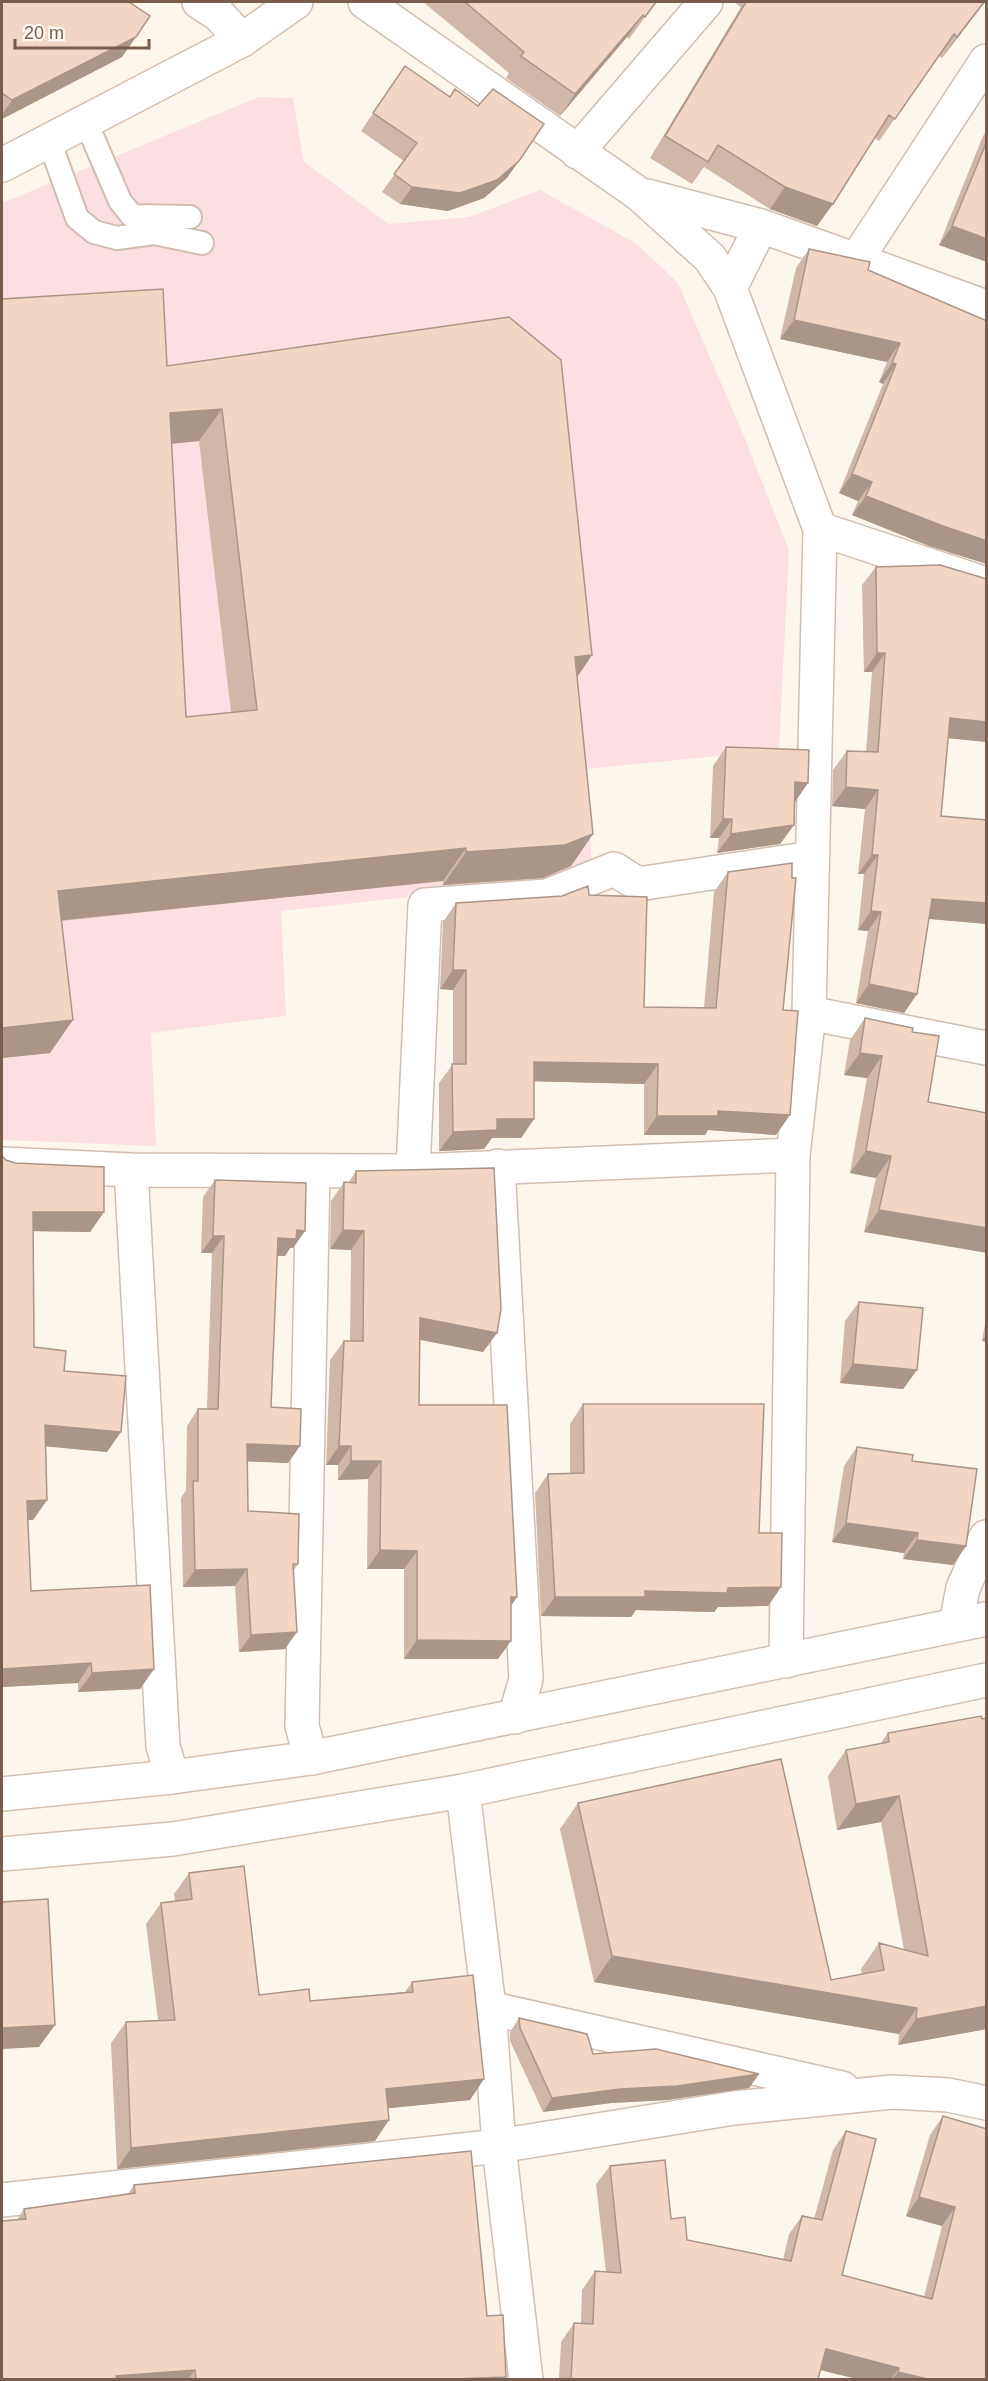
<svg xmlns="http://www.w3.org/2000/svg" width="988" height="2381" font-family="Helvetica,sans-serif">
<style>
.medical{fill:#fbdfe3}
.lines{fill:none;stroke-linecap:round;stroke-linejoin:round}
.lane-casing{stroke:#d1beb0;stroke-width:26}
.street-casing{stroke:#d1beb0;stroke-width:36}
.secondary-casing{stroke:#d6c0b0;stroke-width:36}
.lane{stroke:#fff;stroke-width:22}
.street{stroke:#fff;stroke-width:33}
.secondary{stroke:#fff;stroke-width:33}
.wall{fill:#d1b7a8;fill-rule:evenodd}
.shaded-wall{fill:#aa9588}
.building{fill:#f3d5c3;stroke:#aa9588;stroke-width:1.5;fill-rule:evenodd}
</style>
<rect width="100%" height="100%" fill="#fdf6ec"/>
<path class="medical" d="M259,97L293,98L304,162L389,224L469,217L540,190L637,244L678,283L746,441L789,550L779,750L586,769L592,866L538,883L281,911L286,1016L151,1033L156,1146L2,1140V203Z"/>
<g class="lines">
<defs>
<path id="lane" d="M86,122L120,201L132,216L190,217
M49,140L77,218L94,232L117,238L154,233L202,243"/>
<path id="street" d="M199,2L219,15L242,40
M365,2L639,194L710,258L730,288L820,529L986,584
M577,152L706,2
M647,196L761,226L856,260L986,61
M856,260L986,307
M730,288L761,226
M809,1013L986,1048
M2,1164L131,1170L413,1171L793,1155
M498,1166L526,1679L515,1717
M131,1170L163,1746L172,1777
M413,1171L425,905L547,896L614,869L638,884L812,858
M956,1624L963,1588L986,1537
M786,1661L793,1155L809,1013L820,529
M311,1758L302,1726L313,1171
M463,1791L489,2008L499,2146L526,2380
M489,2008L842,2088
M2,2200L499,2146L734,2108L892,2092L948,2095L986,2103"/>
<path id="secondary" d="M2,165L242,40L296,2
M2,1794L172,1777L311,1758L986,1619
M2,1854L173,1839L463,1791L986,1680"/>
</defs>
<use href="#lane" class="lane-casing"/>
<use href="#street" class="street-casing"/>
<use href="#secondary" class="secondary-casing"/>
<use href="#lane" class="lane"/>
<use href="#street" class="street"/>
<use href="#secondary" class="secondary"/>
</g>
<path class="wall" d="M2,2L122,57L2,119Z
M423,2H656L629,39L627,37L560,116L506,78L509,73Z
M734,2H985L942,58L939,56L879,141L875,138L833,204L817,226L770,209L704,167L692,184L650,158L741,7Z
M405,66L507,178L484,198L448,211L400,204L382,192L404,161L361,131Z
M987,131V262L939,245L983,136Z
M809,249L868,270L987,321V564L929,546L852,515L858,501L839,493L883,384L879,382L887,362L780,339L796,268Z
M167,366L577,677L593,834L571,866L543,878L443,885V881L61,921L50,1053L2,1058ZM199,441L231,712L186,717L171,444Z
M876,567L987,579V742L948,738L941,816L987,820V924L929,919L917,994L904,1013L856,1003L868,931L858,930L864,874H858L865,809L832,806L833,770L847,751L866,752L872,672H864L862,585Z
M726,747L795,802L794,825L780,844L717,853L719,838H710L713,766Z
M728,872L783,1010L776,1135L708,1130L705,1135H644V1084L534,1081V1119L521,1138H492L484,1149L439,1151V1083L453,1064V990L440,989L443,922L456,903L589,895L644,1007L704,1008L714,892Z
M865,1018L912,1032L928,1102L987,1113L864,1232L876,1178L850,1173L867,1078L844,1075L850,1040Z
M2,1156L6,1160L104,1212L90,1232L33,1231L34,1347L64,1371L107,1452L46,1446L47,1500L33,1520H28L31,1591L154,1669L140,1689L78,1692V1683L2,1687Z
M356,1171L497,1333L483,1352L420,1340L419,1405L517,1597L511,1605L498,1659H404V1569H367L368,1479L338,1480V1465H326L330,1360L344,1341H350L351,1250L330,1249L331,1201L344,1182L348,1183Z
M215,1180L305,1231L293,1248H290L285,1256H277L271,1407L300,1446L288,1463L247,1461L248,1511L298,1564L294,1570L285,1649L239,1652L235,1586L183,1587L181,1498L186,1490L187,1426L198,1409H207L212,1253H201L203,1197Z
M859,1302L917,1370L903,1389L840,1383L845,1321Z
M987,1313V1342L982,1341Z
M583,1404L759,1533L781,1587L768,1606L718,1607L714,1612L636,1610L631,1617L541,1616L535,1493L548,1474H570V1424Z
M857,1447L912,1461L966,1546L953,1565L903,1559L904,1553L832,1542L844,1466Z
M987,1718V2029L898,2045L899,2034L594,1982L560,1829L578,1803L831,1980L862,1974L861,1969L879,1943L904,1950L881,1822L837,1830L828,1776L846,1750L880,1744L888,1733Z
M189,1873L259,1995L310,2001L405,1992L412,1982L470,2100L388,2108L375,2141L117,2169L111,2043L126,2022L158,2020L146,1924L161,1903L175,1901L174,1894Z
M519,2018L593,2054L759,2074L749,2088L667,2100L611,2103L543,2112L510,2041V2032Z
M943,2116L987,2379H857L821,2370L818,2379H559L561,2342L574,2323H581L582,2290L595,2271L606,2272L596,2184L610,2166L671,2219L687,2240L783,2260L789,2234L802,2216L814,2219L833,2150L846,2131L842,2275L924,2297L942,2226L906,2216L930,2135Z
M134,2185L487,2316L504,2379H2L17,2220L24,2209L128,2194Z"/>
<path class="shaded-wall" d="M984,2H985L942,58L957,37Z
M643,15L627,37L560,116L575,94Z
M136,37L122,57L2,119V115L12,100Z
M519,161L507,178L484,198L448,211L400,204L412,187Z
M785,187L833,204L817,226L770,209Z
M952,226L987,239V262L939,245Z
M794,320L900,343L887,362L780,339Z
M892,363L896,364L883,384L879,382Z
M222,409L199,441L147,446L170,413Z
M852,474L872,482L858,501L839,493Z
M866,496L987,541V564L929,546L852,515Z
M877,653H885L872,672H864Z
M592,655L570,688L575,657Z
M950,718L987,722V742L936,737Z
M795,782L808,783L795,802L782,801Z
M846,787L878,790L865,809L832,806Z
M723,819H732L719,838H710Z
M794,825L780,844L717,853L731,834Z
M593,834L571,866L543,878L443,885L466,852Z
M466,848L443,881L35,923L58,891Z
M872,855H878L864,874H858Z
M932,899L987,903V924L919,918Z
M871,911L881,912L868,931L858,930Z
M453,970H466L453,990L440,989Z
M869,984L917,994L904,1013L856,1003Z
M73,1020L50,1053L2,1058V1028Z
M860,1053L882,1056L867,1078L844,1075Z
M534,1062L658,1064L644,1084L521,1081Z
M718,1111L790,1115L776,1135L708,1130L705,1135H644L657,1116Z
M497,1119H534L521,1138H492L484,1149L439,1151L453,1132Z
M866,1151L891,1156L876,1178L850,1173Z
M879,1210L987,1228V1253L864,1232Z
M33,1212H104L90,1232L19,1231Z
M297,1230L305,1231L293,1248H290L285,1256L266,1255L278,1238Z
M343,1230L364,1231L351,1250L330,1249Z
M213,1236H224L212,1253H201Z
M420,1318L497,1333L483,1352L407,1337Z
M987,1334V1342L982,1341Z
M853,1364L917,1370L903,1389L840,1383Z
M45,1425L121,1432L107,1452L31,1445Z
M247,1444L300,1446L288,1463L235,1461Z
M339,1446H351L338,1465H326Z
M351,1461H381L368,1479L338,1480Z
M47,1500L33,1520H13L27,1501Z
M846,1523L918,1533L904,1553L832,1542Z
M917,1540L966,1546L953,1565L903,1559Z
M380,1550L417,1551L404,1569H367Z
M247,1569L235,1586L183,1587L195,1570Z
M781,1587L768,1606L718,1607L714,1612L636,1610L631,1617L541,1616L555,1597L645,1591Z
M511,1597H517L504,1616Z
M297,1632L285,1649L239,1652L251,1635Z
M417,1640L511,1641L498,1659H404Z
M91,1663L78,1683L2,1687V1669Z
M154,1669L140,1689L78,1692L92,1673Z
M899,1796L881,1822L837,1830L856,1804Z
M612,1956L917,2008L899,2034L594,1982Z
M987,2006V2029L898,2045L916,2019Z
M55,2025L39,2047L2,2049V2028Z
M759,2074L749,2088L667,2100L611,2103L543,2112L552,2098L620,2089Z
M484,2079L470,2100L372,2110L386,2089Z
M389,2120L375,2141L117,2169L131,2148Z
M919,2197L955,2207L942,2226L906,2216Z
M826,2349L899,2368L891,2379H857L812,2368Z
M195,2370L188,2379H113L116,2376Z
M898,2372L927,2379H892Z
M506,2377L504,2379H455Z"/>
<path class="building" d="M2,2H129L150,16L136,37L12,100L2,93Z
M465,2H656L645,17L643,15L575,94L521,56L524,52Z
M746,2H984L957,37L954,34L895,119L889,115L833,204L785,187L718,145L708,162L665,136Z
M405,66L450,97L455,89L478,106L493,89L544,124L519,161L497,180L460,193L412,187L394,174L417,143L373,113Z
M987,141V239L952,226Z
M809,249L870,262L868,270L987,321V541L943,526L866,496L872,482L852,474L896,364L892,363L900,343L794,320Z
M163,289L167,366L509,317L561,360L592,655L575,657L593,834L565,845L466,852V848L58,891L73,1020L2,1028V299ZM222,409L257,710L186,717L170,413Z
M940,565L987,579V722L950,718L941,816L987,820V903L932,899L917,994L869,984L881,912L871,911L878,855H872L878,790L846,787L847,751L878,752L885,653H877L876,567Z
M726,747L809,750L808,783L795,782L794,825L731,834L732,819H723Z
M792,863V878H796L783,1010L798,1011L790,1115L718,1111V1116H657L658,1064L534,1062V1119H497V1130L453,1132L452,1064H466V970H453L456,903L562,896L588,886L589,895L647,897L644,1007L716,1008L728,872Z
M865,1018L913,1028L912,1032L939,1036L928,1102L987,1113V1228L879,1210L891,1156L866,1151L882,1056L860,1053Z
M2,1156L6,1160L15,1163L104,1167V1212H33L34,1347L66,1351L64,1371L126,1376L121,1432L45,1425L47,1500L27,1501L31,1591L150,1585L154,1669L92,1673L91,1663L2,1669Z
M494,1168L501,1309L497,1333L420,1318L419,1405H507L517,1597H511V1641L417,1640V1551L380,1550L381,1461H351V1446H339L344,1341H363L364,1231L343,1230L344,1182L356,1183V1171Z
M215,1180L306,1183L305,1231L297,1230L296,1239L278,1238L271,1407L301,1409L300,1446L247,1444L248,1511L299,1514L298,1564H293L297,1632L251,1635L247,1569L195,1570L193,1481H198V1409H218L224,1236H213Z
M859,1302L923,1308L917,1370L853,1364Z
M583,1404H764L759,1533H782L781,1587L728,1588L727,1593L645,1591V1597H555L548,1474L584,1473Z
M857,1447L913,1455L912,1461L977,1469L966,1546L917,1540L918,1533L846,1523Z
M981,1716L982,1719L987,1718V2006L916,2019L917,2008L612,1956L578,1803L781,1759L831,1980L884,1970L879,1943L928,1956L899,1796L856,1804L846,1750L889,1742L888,1733Z
M244,1866L259,1995L309,1989L310,2001L413,1992L412,1982L473,1975L484,2079L386,2089L389,2120L131,2148L126,2022L175,2020L161,1903L192,1899L189,1873Z
M48,1899L55,2025L2,2028V1902Z
M519,2018L587,2034L593,2054L656,2049L759,2074L677,2086L620,2089L552,2098L520,2028Z
M943,2116L987,2129V2379H927L898,2372L899,2368L826,2349L818,2379H571L574,2323L593,2324L595,2271L621,2273L610,2166L665,2160L671,2219L685,2217L687,2240L791,2261L802,2216L822,2220L846,2131L876,2139L842,2275L932,2299L955,2207L919,2197Z
M471,2151L487,2316L503,2315L506,2377L455,2379H196L195,2370L116,2376L117,2379H2V2221L26,2219L24,2209L135,2193L134,2185Z"/>
<rect width="988" height="2381" fill="none" stroke="#7a5c4d" stroke-width="6"/>
<path d="M15 39v9h134v-9" fill="none" stroke="#7a5c4d" stroke-width="3"/>
<text x="24" y="39" font-size="18" fill="#7a5c4d" stroke="#fffaf3" stroke-width="4.5" paint-order="stroke">20 m</text>
</svg>
